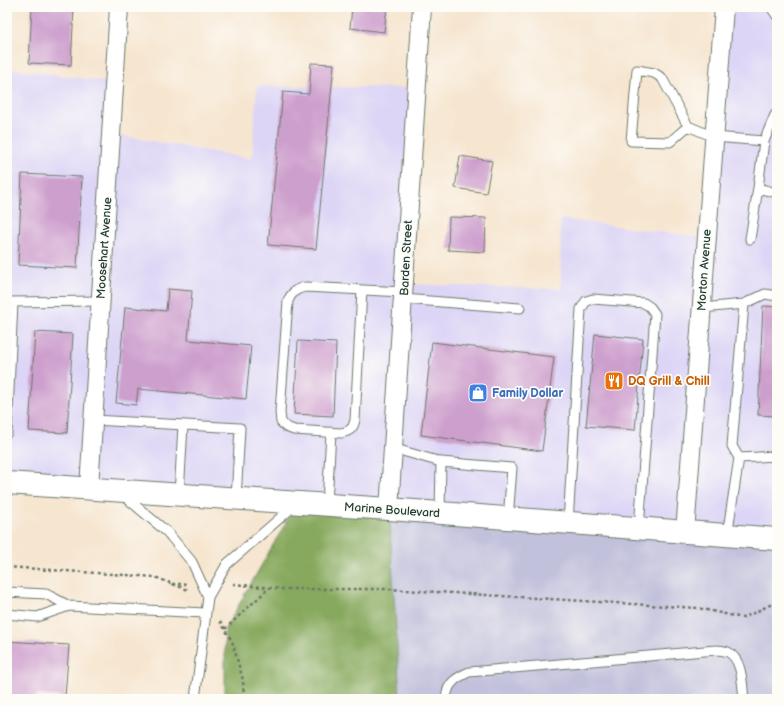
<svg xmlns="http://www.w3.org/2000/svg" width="784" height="706" font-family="'Balsamiq Sans',sans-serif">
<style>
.built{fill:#ddd5f6}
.industrial{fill:#c2c1dc}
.forest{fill:#87a95d;stroke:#537348}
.building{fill:#cd9fcd}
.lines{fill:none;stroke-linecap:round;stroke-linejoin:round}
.service-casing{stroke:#6a786a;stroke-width:11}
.minor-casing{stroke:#6a786a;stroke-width:20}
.primary-casing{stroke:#6a786a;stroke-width:24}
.path{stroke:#6a786a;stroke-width:2.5;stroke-dasharray:3 3;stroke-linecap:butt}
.service{stroke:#fff;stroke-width:9}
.minor{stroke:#fff;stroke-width:18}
.primary{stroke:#fff;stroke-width:22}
.labels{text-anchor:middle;stroke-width:3.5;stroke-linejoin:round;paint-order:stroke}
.street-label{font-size:12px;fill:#1f3d34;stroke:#fdfcf7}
.food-label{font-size:12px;font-weight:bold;fill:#c56008;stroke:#fdfcf7;text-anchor:start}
.shop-label{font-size:12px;font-weight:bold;fill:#366cbe;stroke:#fdfcf7;text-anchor:start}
</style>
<rect width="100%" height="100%" fill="#fdfcf7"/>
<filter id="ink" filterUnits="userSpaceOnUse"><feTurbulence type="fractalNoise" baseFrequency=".025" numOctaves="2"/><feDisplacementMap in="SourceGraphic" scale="8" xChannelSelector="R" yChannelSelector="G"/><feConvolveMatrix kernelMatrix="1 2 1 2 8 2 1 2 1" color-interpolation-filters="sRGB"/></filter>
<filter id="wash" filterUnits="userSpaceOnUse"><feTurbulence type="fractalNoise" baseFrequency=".012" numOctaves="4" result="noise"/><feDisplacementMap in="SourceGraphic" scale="16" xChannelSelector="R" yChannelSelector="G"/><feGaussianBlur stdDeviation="0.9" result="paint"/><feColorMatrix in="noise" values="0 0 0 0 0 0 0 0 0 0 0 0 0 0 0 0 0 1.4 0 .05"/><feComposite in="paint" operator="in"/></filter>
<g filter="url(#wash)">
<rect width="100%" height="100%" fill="#f6e5cf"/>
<path class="built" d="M724,7H777V539L7,483V68L114,83L112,134L252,159L257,86L417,88L404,284L561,289L560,219L707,238Z"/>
<path class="industrial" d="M389,509L777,539V699H400Z"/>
<path class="forest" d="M297,503L389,509L400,699H225V629Z"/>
<g id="blocks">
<path class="building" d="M32,7H74L71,65L29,63Z
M352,7H387L384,32L350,28Z
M311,63L334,64L316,249L268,245L283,92L309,94Z
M460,156L492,161L486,193L455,188Z
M22,174L82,177L77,268L18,265Z
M449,217L486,218L485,252L448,250Z
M168,289L192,291L188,340L251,346L246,399L138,389L136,405L116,403L125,307L166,311Z
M763,306L777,307V416L758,415Z
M35,332L73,334L67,433L29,431Z
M595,334L643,339L635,430L586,426Z
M298,341L336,343L333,416L294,414Z
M432,342L554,357L542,451L421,435Z
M7,641L69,645L65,697L36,695V699H7Z"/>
</g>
</g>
<g filter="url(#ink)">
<use href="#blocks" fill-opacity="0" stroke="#6a786a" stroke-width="1"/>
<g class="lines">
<defs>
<path id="service" d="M771,7L777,16
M777,115H775L764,141L758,188L777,193
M688,126L670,142L631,141L637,70L654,73L662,78L688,126L714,137L764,141
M750,239L758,188
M362,290L355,420C353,429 350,431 341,433L294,430L286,427L281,422L280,412L288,301C292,292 296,289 305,287L403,292
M403,299L520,308
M8,302L101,301
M702,308L744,304
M93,420L240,428L236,499
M7,433L13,302
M392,448L441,462
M739,458L777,456
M123,495L167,532L192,562L208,597
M179,495L183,425
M327,504L331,432
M440,513L441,462L512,468L508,519
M568,523L581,309L586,301L593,299L644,303L650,307L655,314L639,528
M727,536L739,458L732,446L744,304L765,294L777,296
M7,592L46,594L69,606
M7,614L37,617L69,606L205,613
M195,699L208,597L227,564L295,505
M446,699C447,683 456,678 469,672L716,650C720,650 725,651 728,652C743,660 742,685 744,699"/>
<path id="minor" d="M89,488L119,7
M389,509L422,7
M685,533L724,7"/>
<path id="primary" d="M7,483L389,509L777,539"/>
</defs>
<use href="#service" class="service-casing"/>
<use href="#minor" class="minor-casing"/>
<use href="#primary" class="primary-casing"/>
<path class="path" d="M7,567L155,577L188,590
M172,584H186
M233,584L282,589H388L698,608L743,618L770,605L777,603
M220,621L232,641L243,680L244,699
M225,629L269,588"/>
<use href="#service" class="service"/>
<use href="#minor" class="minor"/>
<use href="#primary" class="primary"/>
</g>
</g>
<defs>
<symbol id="restaurant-square" viewBox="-11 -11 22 22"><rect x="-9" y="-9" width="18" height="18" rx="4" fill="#e8710a" stroke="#fdfcf7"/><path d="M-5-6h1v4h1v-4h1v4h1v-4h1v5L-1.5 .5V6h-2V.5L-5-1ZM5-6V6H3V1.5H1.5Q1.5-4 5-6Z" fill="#fff"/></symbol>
<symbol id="shop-square" viewBox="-11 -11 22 22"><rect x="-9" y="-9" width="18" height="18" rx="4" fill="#3f7fe0" stroke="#fdfcf7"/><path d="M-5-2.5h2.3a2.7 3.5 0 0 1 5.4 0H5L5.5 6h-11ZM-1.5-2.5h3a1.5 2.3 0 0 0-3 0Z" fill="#fff"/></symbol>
</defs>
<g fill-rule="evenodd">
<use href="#restaurant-square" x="603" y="370" width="22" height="22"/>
<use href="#shop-square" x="467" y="382" width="22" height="22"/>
</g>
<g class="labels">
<g class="street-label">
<text transform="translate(104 248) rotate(-86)" y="4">Moosehart Avenue</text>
<text transform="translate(406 258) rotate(-87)" y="4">Barden Street</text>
<text transform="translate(704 270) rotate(-86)" y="4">Morton Avenue</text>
<text transform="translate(392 510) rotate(4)" y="4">Marine Boulevard</text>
</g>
<g class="food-label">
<text x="628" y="385">DQ Grill &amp; Chill</text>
</g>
<g class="shop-label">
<text x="492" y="397">Family Dollar</text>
</g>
</g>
<rect width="784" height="706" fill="none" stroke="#fdfcf7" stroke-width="24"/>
</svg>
